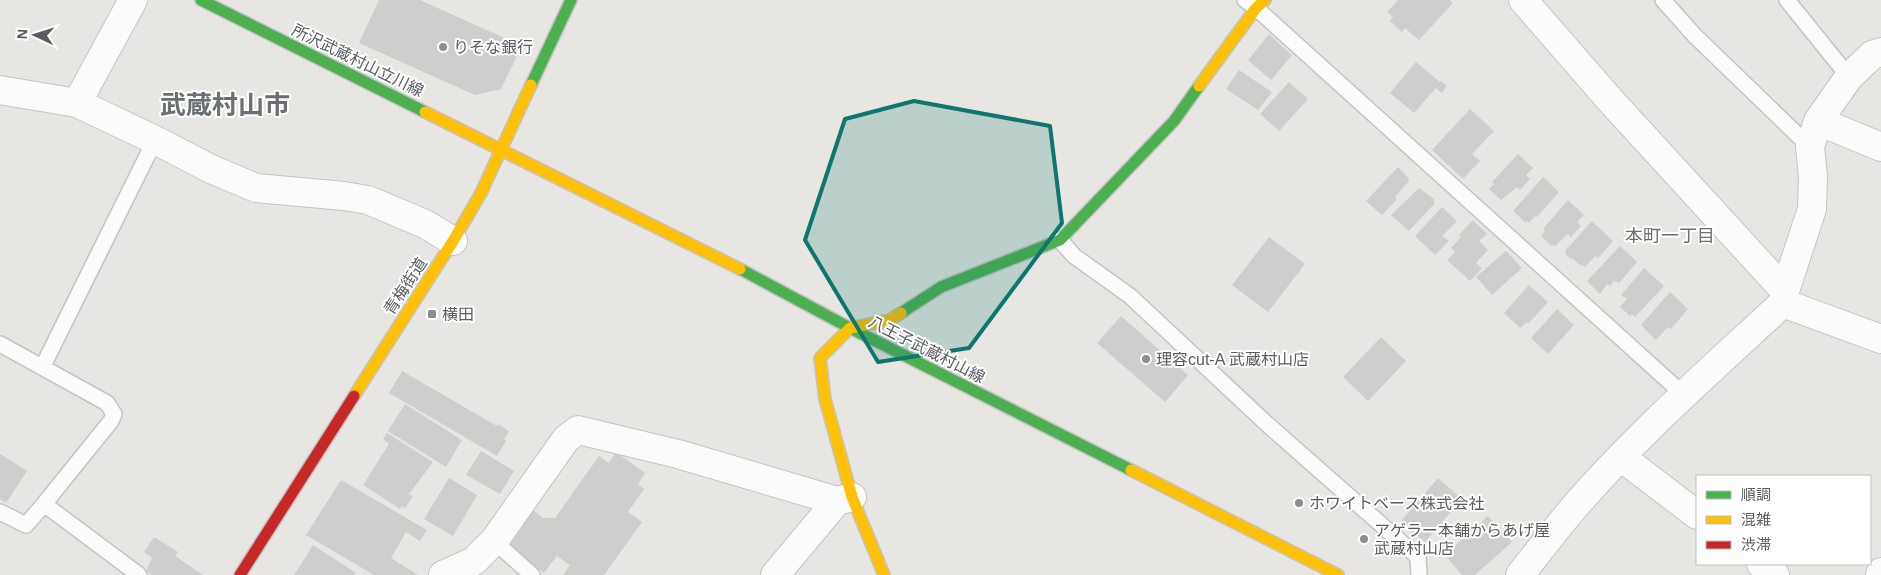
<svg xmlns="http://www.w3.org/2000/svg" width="1881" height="575" font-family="Helvetica,'Noto Sans JP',sans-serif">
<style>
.building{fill:#d0cecc}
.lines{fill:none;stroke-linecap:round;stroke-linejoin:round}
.lane-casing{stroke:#c4c3c4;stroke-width:18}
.street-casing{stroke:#c4c3c4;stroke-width:30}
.fast-casing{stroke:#c3c3c4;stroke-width:14}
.slow-casing{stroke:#c3c3c4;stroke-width:14}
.jam-casing{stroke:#c3c3c4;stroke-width:14}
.lane{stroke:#fcfbfb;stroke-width:15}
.street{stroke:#fcfbfb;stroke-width:28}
.fast{stroke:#4caf50;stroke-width:11}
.slow{stroke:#ffc107;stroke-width:11}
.jam{stroke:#c62828;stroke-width:11}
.marked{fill:#0f766e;fill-opacity:0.2;stroke:#0f766e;stroke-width:4;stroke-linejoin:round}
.poi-dot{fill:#8b8d8e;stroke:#fff;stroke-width:2}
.labels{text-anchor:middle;stroke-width:4;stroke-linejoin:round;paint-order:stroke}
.poi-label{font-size:16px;fill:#595d60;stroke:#fff;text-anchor:start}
.street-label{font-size:16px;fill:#595d60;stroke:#fff}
.neighbourhood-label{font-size:18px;fill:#6a6f71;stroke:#fff}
.town-label{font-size:26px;font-weight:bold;fill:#6a6f71;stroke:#fff}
</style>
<rect width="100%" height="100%" fill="#e8e6e3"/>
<path class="building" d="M379,0H420L522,46L501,89L475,95L359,43Z
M1398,0H1450L1453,3L1419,40L1405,28L1402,32L1390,21L1393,17L1387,12Z
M1269,34L1292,55L1271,80L1248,60Z
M1416,62L1440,82L1441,81L1447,86L1442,93L1436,88L1414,113L1390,93Z
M1239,70L1272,92L1258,110L1226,89Z
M1289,82L1308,99L1279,131L1260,114Z
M1470,109L1494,131L1472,154L1480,161L1463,179L1432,150Z
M1518,154L1533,168L1526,175L1530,179L1520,190L1517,187L1501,200L1489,189L1494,184L1492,182Z
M1398,167L1409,178L1408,180L1409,181L1395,197L1397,199L1382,215L1366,201Z
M1543,177L1559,192L1537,217L1535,216L1529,223L1527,221L1526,223L1513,211Z
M1419,188L1434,199L1433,201L1435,203L1409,231L1391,215Z
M1568,200L1584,215L1577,222L1581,226L1571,237L1568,234L1555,246L1553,245L1552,246L1541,236L1545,231L1543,229Z
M1442,207L1457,221L1442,236L1449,241L1435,255L1415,236Z
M1473,220L1487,234L1479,241L1488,250L1476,263L1482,268L1470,281L1447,260L1455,252L1451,248L1461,237L1459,235Z
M1592,221L1613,241L1598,258L1595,256L1585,267L1583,265L1581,266L1572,258L1571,259L1565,254L1566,253L1565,251Z
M1269,237L1305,264L1268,312L1232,285Z
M1620,246L1637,262L1619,283L1614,281L1610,286L1607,284L1600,294L1587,281Z
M1506,251L1522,268L1492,295L1476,277Z
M1644,268L1664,286L1635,317L1632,314L1630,316L1620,307L1627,299L1621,295Z
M1529,285L1548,302L1528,324L1527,322L1520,328L1504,313Z
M1670,292L1688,309L1671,329L1668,327L1656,340L1641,325Z
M1557,309L1574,325L1548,354L1531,338Z
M1121,316L1188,375L1165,402L1097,343Z
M1381,337L1406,361L1368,401L1343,377Z
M402,371L497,426L498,424L509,431L504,439L506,441L497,456L389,393Z
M405,404L462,440L446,467L388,431Z
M387,433L433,462L409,494L413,496L405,508L402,506L400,509L363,485L389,444L383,439Z
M481,451L514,471L500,494L466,475Z
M616,452L645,473L638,484L644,489L628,512L642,522L604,575H563L570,565L557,556L544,573L510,547L508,542L532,509L543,518H555L599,456L609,463Z
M0,454L27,471L6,503L0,499Z
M449,478L477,495L453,536L424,519Z
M1438,478L1462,499L1425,542L1401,521Z
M341,480L427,530L420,541L406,532L391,558L418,575H374L306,535Z
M1488,516L1512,542L1475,575H1462L1445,555Z
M154,537L178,552L175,556L203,575H152L146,571L152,558L144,552Z
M313,545L356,573L354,575H294Z"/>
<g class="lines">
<defs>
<path id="lane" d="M1245,0L1256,8L1684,395
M1663,0L1694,35L1810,147
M1787,0L1849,77
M1060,240L1074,256L1130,296L1267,424L1418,557L1419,575
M0,344L107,403L114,414L111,421L44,504L139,575
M43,366L155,140
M0,512L26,525L44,504
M494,541L532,575"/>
<path id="street" d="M1523,0L1610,100L1785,291
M0,90L77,103L155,140L211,169L256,188L344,196L368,200L425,224L453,241
M77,103L133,0
M1818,121L1881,147
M1783,303L1881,339
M1621,457L1697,515
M1761,564L1775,575
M443,575L474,561L494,541L566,439L578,430L678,454L837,501
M775,575L837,501L852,497
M1520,575C1539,551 1557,527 1577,504C1640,432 1713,368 1783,303L1785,291L1812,209L1813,177L1810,147L1818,121L1849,77L1872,55L1881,52
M1880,575L1881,572"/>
<path id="fast" d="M201,0L425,112
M531,85L571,0
M740,269L850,328L1131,470
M901,313L941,287L1060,240L1174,121L1199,86"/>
<path id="slow" d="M1199,86L1256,8L1265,0
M425,112L740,269
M354,396L453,241L481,193L531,85
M1131,470L1338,575
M884,575L852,497L825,399L820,358L850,328L890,320L901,313"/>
<path id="jam" d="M240,575L354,396"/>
</defs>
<use href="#lane" class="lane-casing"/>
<use href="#street" class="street-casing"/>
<use href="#fast" class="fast-casing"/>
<use href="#slow" class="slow-casing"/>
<use href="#jam" class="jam-casing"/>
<use href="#lane" class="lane"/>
<use href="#street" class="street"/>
<use href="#fast" class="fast"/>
<use href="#slow" class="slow"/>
<use href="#jam" class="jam"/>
</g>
<path class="marked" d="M914,101L1050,126L1062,223L969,348L878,362L805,240L845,119Z"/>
<g class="poi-dot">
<circle cx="443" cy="47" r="5"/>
<rect x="427" y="309" width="10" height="10" rx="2.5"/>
<circle cx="1146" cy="359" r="5"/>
<circle cx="1299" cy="503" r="5"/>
<circle cx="1364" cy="539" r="5"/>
</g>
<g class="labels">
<g class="poi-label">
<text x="453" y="53">りそな銀行</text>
<text x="442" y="320">横田</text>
<text x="1156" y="365">理容cut-A 武蔵村山店</text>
<text x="1309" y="509">ホワイトベース株式会社</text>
<text x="1374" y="536">アゲラー本舗からあげ屋<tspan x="1374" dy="18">武蔵村山店</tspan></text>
</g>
<g class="street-label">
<text transform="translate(358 60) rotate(26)" y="6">所沢武蔵村山立川線</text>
<text transform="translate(405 286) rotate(-57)" y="6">青梅街道</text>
<text transform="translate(927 349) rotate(27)" y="6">八王子武蔵村山線</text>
</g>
<g class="neighbourhood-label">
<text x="1670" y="242">本町一丁目</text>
</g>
<g class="town-label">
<text x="225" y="114">武蔵村山市</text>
</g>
</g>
<rect x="1696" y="475" width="175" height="90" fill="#ffffff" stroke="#bdbebf"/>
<rect x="1706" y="491" width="25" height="8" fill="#4caf50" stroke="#bdbebf"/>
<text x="1741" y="500" font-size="15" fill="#595d60">順調</text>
<rect x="1706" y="516" width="25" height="8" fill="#ffc107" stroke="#bdbebf"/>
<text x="1741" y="525" font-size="15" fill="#595d60">混雑</text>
<rect x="1706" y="541" width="25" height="8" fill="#c62828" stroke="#bdbebf"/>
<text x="1741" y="550" font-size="15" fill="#595d60">渋滞</text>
<g transform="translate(35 35) rotate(274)" stroke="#ffffff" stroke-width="4" paint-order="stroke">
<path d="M0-4L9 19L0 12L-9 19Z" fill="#595d60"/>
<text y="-8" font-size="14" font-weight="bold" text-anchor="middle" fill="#595d60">N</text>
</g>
</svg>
